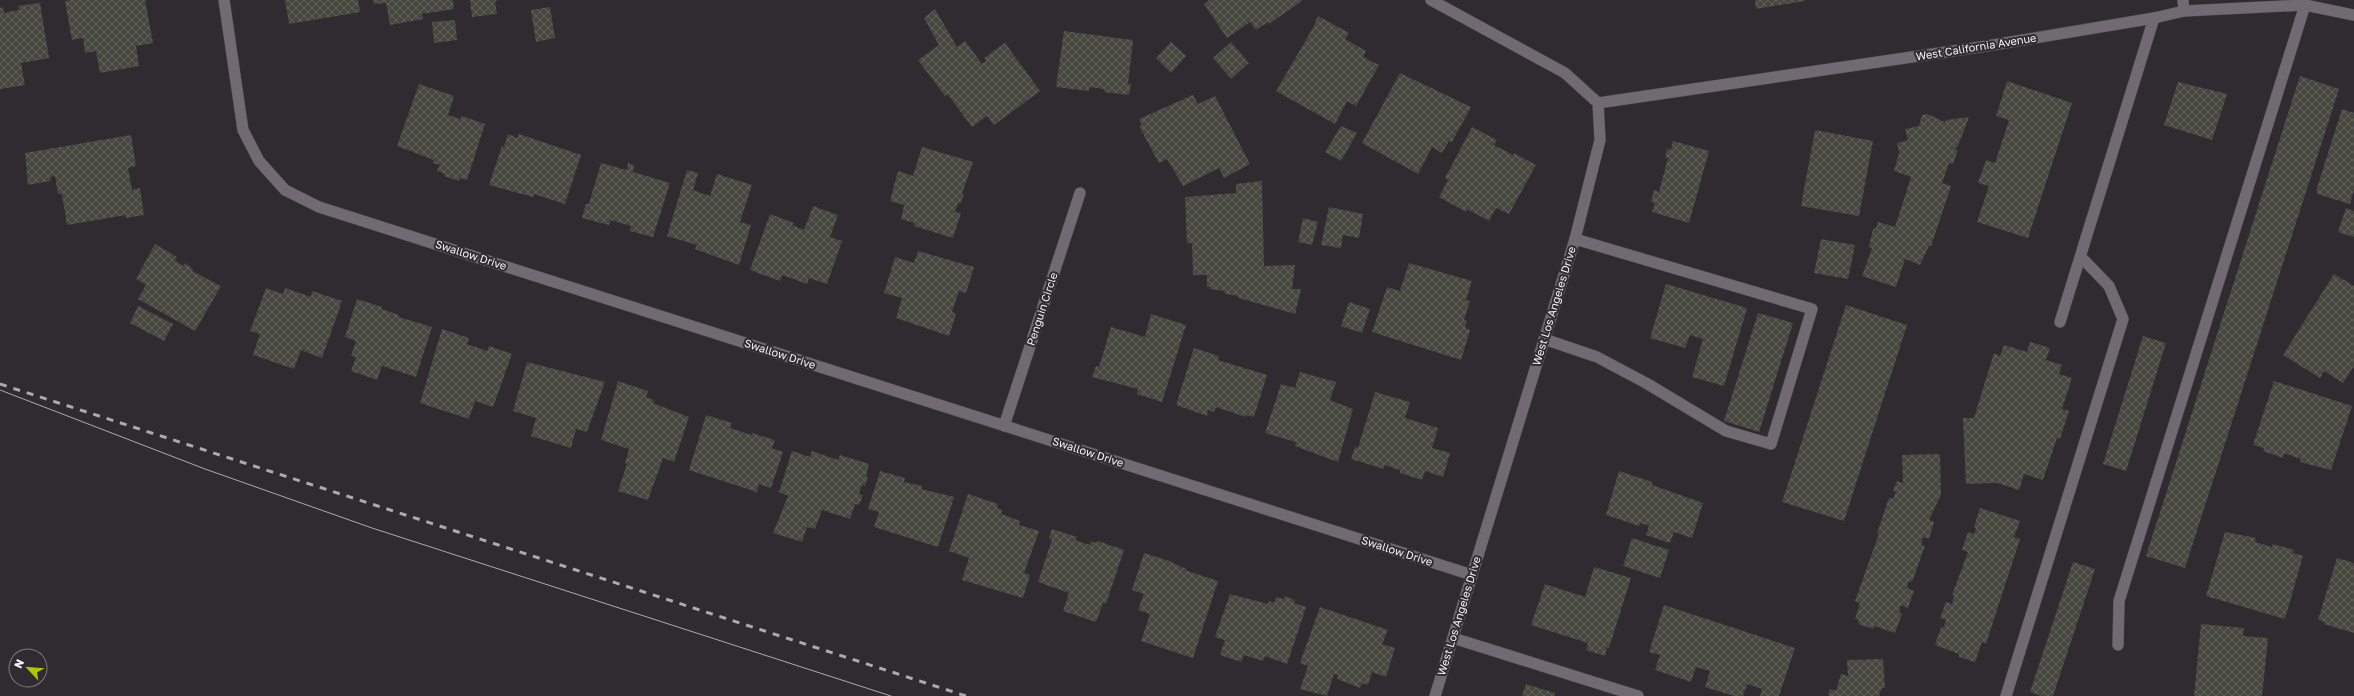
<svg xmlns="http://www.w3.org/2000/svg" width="2354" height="696" font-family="'Golos Text',sans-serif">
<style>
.building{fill:url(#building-cross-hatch)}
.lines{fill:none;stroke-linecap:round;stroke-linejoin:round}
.service-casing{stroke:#4d484e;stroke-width:12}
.minor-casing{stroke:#4d484e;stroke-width:12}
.tertiary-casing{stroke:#4d484e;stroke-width:12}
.service{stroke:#716a73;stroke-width:11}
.minor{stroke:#716a73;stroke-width:11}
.tertiary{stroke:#716a73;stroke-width:11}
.tram{stroke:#aea9af;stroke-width:1}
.rail{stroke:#aea9af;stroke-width:3;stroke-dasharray:7 7;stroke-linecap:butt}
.labels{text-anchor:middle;stroke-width:4;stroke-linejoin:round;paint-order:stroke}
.street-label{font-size:11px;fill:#f5f1f6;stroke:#302a31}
</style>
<defs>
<pattern id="building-cross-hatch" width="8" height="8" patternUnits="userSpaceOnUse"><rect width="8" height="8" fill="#46483f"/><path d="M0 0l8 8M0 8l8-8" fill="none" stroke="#61635b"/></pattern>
</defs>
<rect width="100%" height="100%" fill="#302a31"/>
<path class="building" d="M71,0H145L153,43L136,46L139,66L100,73L96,51L85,53L83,38L72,40L65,1Z
M285,0H358L360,12L289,24Z
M373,0H453L454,9L422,14L423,19L390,25L386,3L374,4Z
M470,0H497L495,2L497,14L472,17Z
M1209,0H1301L1302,1L1269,24L1268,22L1256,30L1250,22L1227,38L1204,4Z
M1755,0H1805V1L1756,9Z
M40,3L49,58L21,63L25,85L0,89V8L3,7L4,13L19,10L18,6Z
M550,7L555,38L536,42L531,10Z
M935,9L957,47L965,41L982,64L986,61L984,58L1005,43L1040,91L994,125L987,116L972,127L948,95L945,96L918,60L939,45L924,18Z
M1318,16L1349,33L1345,39L1366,51L1363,57L1379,65L1356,106L1347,101L1335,124L1276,91L1313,28Z
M455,20L457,40L434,43L432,22Z
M1064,31L1133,40L1128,84H1131L1129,95L1104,92L1105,89L1089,87V91L1056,87Z
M1171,42L1186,56L1171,73L1156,58Z
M1231,42L1249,63L1231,79L1213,58Z
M1400,73L1471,107L1452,142L1449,141L1442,153L1432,147L1418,174L1362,143Z
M2300,76L2339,89L2185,568L2146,556Z
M2007,81L2072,103L2028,238L1977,222L1989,186L1978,183L1986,160L1995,163L2009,120L1996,116Z
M2178,82L2227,94L2212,140L2164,125Z
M419,84L454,96L448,115L460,119L462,116L485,124L467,180L460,178L459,181L444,176L445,174L437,171L440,165L433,163L434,160L397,146Z
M1193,95L1198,104L1215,96L1250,164L1224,178L1219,168L1183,186L1167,159L1159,163L1139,126L1142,125L1139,119Z
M2342,109L2354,113V189L2350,204L2317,194V188Z
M1927,114L1945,122L1946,120L1969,117L1958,146L1954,149L1958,150L1953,164L1949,163L1942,183L1951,186L1931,246H1929L1920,265L1905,259L1896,287L1862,276L1872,248L1869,247L1873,229L1876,228L1878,222L1895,227L1911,177L1894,171L1899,153L1897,143L1908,140L1905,129L1919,126L1922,115Z
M1341,126L1357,133L1341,161L1325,152Z
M1472,127L1497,140L1494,145L1513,155L1514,153L1536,165L1509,214L1496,208L1489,221L1467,209L1466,212L1439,197L1448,180L1445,178Z
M1815,130L1873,141L1859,216L1801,206Z
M508,134L518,138L519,134L581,155L565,204L534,194L533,197L489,185L502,146L504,147Z
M131,135L136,166L128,168L132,190L140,188L144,215L126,218V215L67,225L62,194H58L55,176L50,177L51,181L28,185L25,153Z
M1673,141L1709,151L1689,223L1652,212L1655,203L1651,202L1654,190L1659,192L1668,158L1665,157L1667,149L1671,150Z
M922,147L973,162L962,194H964L960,204L958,203L955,212L961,213L953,238L914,226V223L901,219L904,205L890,201L898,171L913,176Z
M601,163L627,170L628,163L634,165L633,172L670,183L653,237L630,231L631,226L610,220L609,225L582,218L586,204H589Z
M687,170L698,173L693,190L710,196L717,174L752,185L740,222L751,225L739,265L695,249L697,245L667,236Z
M1262,181L1264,266L1295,265L1292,289H1301L1295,314L1239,298L1238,296L1225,294L1224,291L1210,289V287H1207V275H1193L1192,243H1187L1185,197L1236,193V184Z
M813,206L838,215L830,237L842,241L827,284L809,278L807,284L782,275L780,281L750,270L770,214L794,223L792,225L804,230Z
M1329,207L1363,214L1359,238L1343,235L1341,248L1321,245Z
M2346,208L2354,211V237L2338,232Z
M1303,218L1318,222L1312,245L1298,242Z
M1821,239L1855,245L1848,279L1814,273Z
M155,244L177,257L175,261L184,266L185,263L193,269L192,271L221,286L195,331L138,299L146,285L136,279Z
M918,251L974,267L966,293L959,291L952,312L956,314L949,336L896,318L902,298L884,293L895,257L914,263Z
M1409,263L1472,281L1466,300L1470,301L1464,320L1467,321L1465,328L1470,330L1461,360L1372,332L1387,287L1400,291Z
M2334,274L2354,286V366L2343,383L2324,371L2320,378L2283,355Z
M1666,284L1747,308L1724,386L1692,377L1703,339L1690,335L1685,348L1650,338Z
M266,288L283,294L285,288L311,297L312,291L342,301L322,358L301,350L294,369L253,355L260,334L250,331Z
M357,299L382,307L381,309L399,315V317L432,327L416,377L382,366L377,380L351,371L356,357L351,356L356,341L345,337Z
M1349,302L1370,309L1362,333L1341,326Z
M1846,305L1907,325L1844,521L1782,502Z
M138,306L173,324L164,341L130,323Z
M1758,313L1793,323L1759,432L1724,421Z
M1151,314L1186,325L1162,402L1137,394L1138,389L1092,377L1096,366L1099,367L1111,327L1145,337Z
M442,329L469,338L467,344L487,351L489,346L512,354L493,407L475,401L469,419L420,403Z
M2143,336L2166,343L2126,471L2103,464Z
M2030,342L2050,348L2046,360L2062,365L2059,374L2072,378L2062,409L2069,411L2060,439L2057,438L2043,480L2024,474L2019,490L1997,483L1966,484L1963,418H1974L1994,353L2000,356L2004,345L2027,352Z
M1194,348L1219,356L1218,360L1267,375L1254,417L1247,415L1246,417L1216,407L1214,412L1208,410L1207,416L1176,405Z
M527,362L605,382L587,432L576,429L571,448L531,436L536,418L513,411Z
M1300,372L1336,382L1330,400L1353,409L1338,462L1295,446L1296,442L1265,433L1281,384L1295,388Z
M618,381L648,391L646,397L654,400L653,403L689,417L674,462L663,458L648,500L618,491L627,464L625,463L629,449L601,440Z
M2274,381L2352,406L2331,470L2300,462L2301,459L2284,453L2283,458L2263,451L2264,448L2253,445Z
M1375,392L1410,402L1405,418L1438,428L1432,448L1450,453L1443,477L1425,471L1422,480L1400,473V470L1384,465V469L1351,459L1355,447L1358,448Z
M706,415L732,423L730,428L751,435L752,433L775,440L772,448L783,452L771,488L759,484L757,492L689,470Z
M792,451L810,457L812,451L838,460L840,455L869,464L866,476L868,477L865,486L862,485L859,494L863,495L859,505L855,504L850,519L822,510L815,529L807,527L802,542L773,533L788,496L779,492Z
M1940,454L1941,495L1929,520L1934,522L1929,539L1923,537L1921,545L1925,546L1912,582L1909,581L1907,588L1914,591L1908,608L1901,605L1899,612L1902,614L1895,633L1874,626V629L1858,624L1859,620L1855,619L1860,603L1855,601L1879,534L1877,533L1889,498L1893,499L1896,492L1893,491L1897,481L1903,483L1902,455Z
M880,471L905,478L904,482L922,486L921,489L954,497L938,547L874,527L879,512L868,509Z
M1619,471L1652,482V485L1703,503L1692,538L1674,532L1670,543L1646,535L1649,526L1640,523L1639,526L1606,515Z
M968,494L998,504L997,508L1002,510L1001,514L1020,521L1019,525L1039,531L1024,573L1030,575L1023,598L962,580L969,558L949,551Z
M1980,508L2020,521L2014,537L2020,539L1986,644L1982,642L1975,662L1959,657V654L1935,645L1941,627H1944L1946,620L1940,618L1946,602L1952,604L1954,596L1952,595L1968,552L1962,550L1968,532L1974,534L1976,528L1974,527Z
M1052,529L1077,537L1075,540L1090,545L1091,541L1096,543L1098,541L1124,550L1106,604L1103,603L1096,622L1063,611L1069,593L1038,582L1052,539L1049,538Z
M2225,532L2256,538L2255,542L2272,547L2273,544L2294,550L2293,553L2303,556L2285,619L2206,596Z
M1632,538L1669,550L1660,578L1623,566Z
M1144,553L1169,561L1186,569L1185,570L1218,581L1193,658L1141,641L1150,614L1138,610L1144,594L1132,590Z
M2337,558L2354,563V633L2324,624L2325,622L2318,620Z
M2073,562L2095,569L2053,696H2042L2030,692Z
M1594,567L1631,578L1609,648L1607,647L1605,656L1586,650L1588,643L1531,625L1545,584L1585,597Z
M1230,594L1268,604L1269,601L1274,603L1276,597L1284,599L1285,596L1295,600L1294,603L1306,607L1287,664L1265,656L1263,661L1244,655L1241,662L1220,655L1225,640L1215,637Z
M1664,605L1795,648L1779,696H1760L1762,689L1747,684L1743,696H1734L1705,687L1710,671L1696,667L1691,682L1655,670L1660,655L1649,652Z
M1320,607L1388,630L1382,644L1395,648L1386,677L1372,672L1368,685L1362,683L1360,688L1337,679L1338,675L1334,674L1327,696L1300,689L1308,666L1300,663Z
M2201,624L2244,628L2243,636L2268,638L2262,696H2194Z
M1883,659L1885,688H1882L1879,696H1828L1830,689L1836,691L1841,674L1848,676L1847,660Z
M1526,684L1555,693L1554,696H1522Z"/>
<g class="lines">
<defs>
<path id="service" d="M2183,0L2184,11
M2060,322L2154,18
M1544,339L1597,357L1646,383L1726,431L1771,444L1812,309L1575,239
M1453,638L1638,696
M2118,645L2119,601L2305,5
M2006,696L2123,319L2109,286L2081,257"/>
<path id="minor" d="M224,0L243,130L259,161L285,190L319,207L1472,575
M1004,426L1080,193"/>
<path id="tertiary" d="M1431,0L1565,73L1598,103L1600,140L1575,239L1435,696
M1598,103L1987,46L2154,18L2184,11L2305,5L2354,15"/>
</defs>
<use href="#service" class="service-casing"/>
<use href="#minor" class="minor-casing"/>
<use href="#tertiary" class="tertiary-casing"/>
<use href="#service" class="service"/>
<use href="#minor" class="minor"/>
<use href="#tertiary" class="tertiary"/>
<path class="tram" d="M0,390L205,469L372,528L891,696"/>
<path class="rail" d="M0,384L966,696"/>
</g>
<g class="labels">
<g class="street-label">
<text transform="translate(1976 47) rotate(-9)" y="4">West California Avenue</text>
<text transform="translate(471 255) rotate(18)" y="4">Swallow Drive</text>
<text transform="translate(1554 306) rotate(-73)" y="4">West Los Angeles Drive</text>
<text transform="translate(1042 309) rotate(-72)" y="4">Penguin Circle</text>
<text transform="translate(780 354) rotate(18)" y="4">Swallow Drive</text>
<text transform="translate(1088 452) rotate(18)" y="4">Swallow Drive</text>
<text transform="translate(1397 551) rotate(18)" y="4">Swallow Drive</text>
<text transform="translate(1459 616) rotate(-73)" y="4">West Los Angeles Drive</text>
</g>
</g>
<g transform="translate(28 668) rotate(296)"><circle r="19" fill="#302a31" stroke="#7f7a80"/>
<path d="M0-3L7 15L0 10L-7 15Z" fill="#b1c500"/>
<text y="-6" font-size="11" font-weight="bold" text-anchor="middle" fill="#f5f1f6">N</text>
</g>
</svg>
